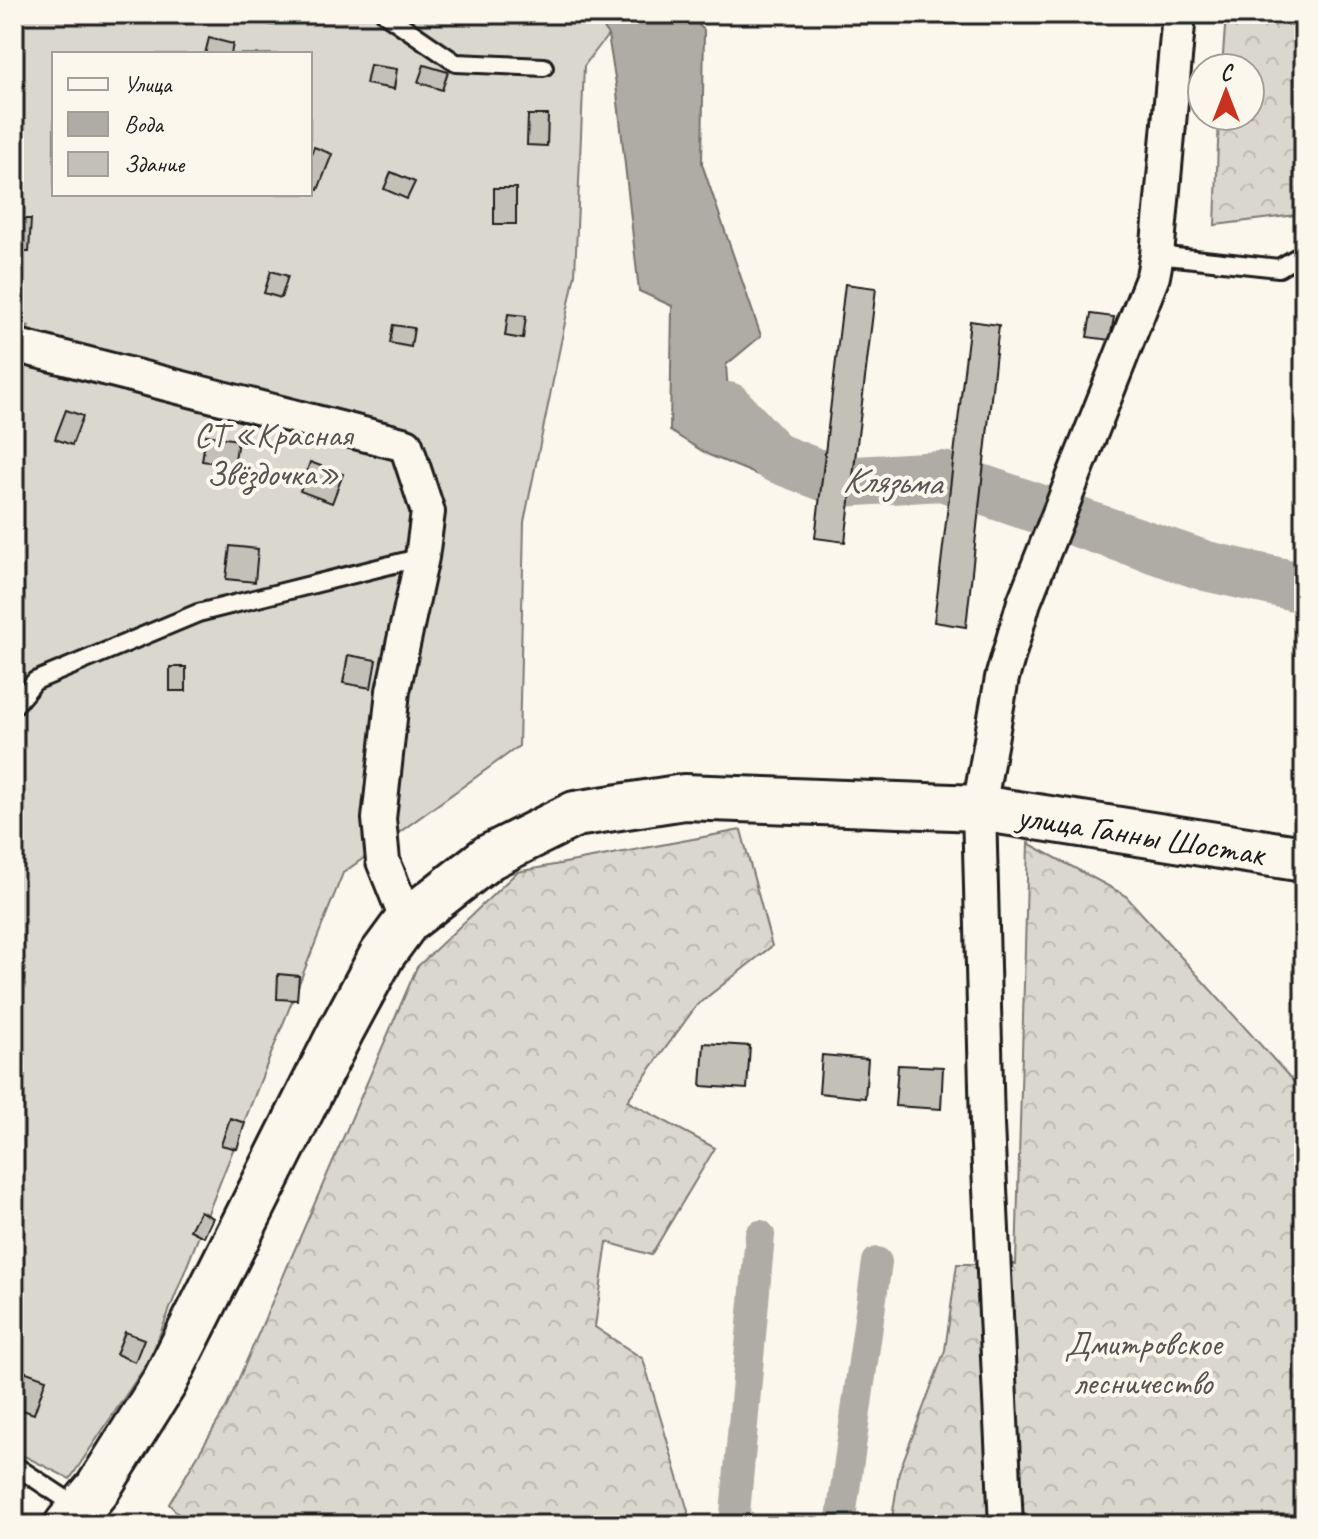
<svg xmlns="http://www.w3.org/2000/svg" width="1318" height="1539" font-family="Caveat,sans-serif">
<style>
.forest{fill:url(#forest-crowns);stroke:#7b7a75;stroke-width:2}
.garden{fill:#dad7ce;stroke:#7b7a75;stroke-width:2;fill-rule:evenodd}
.water{fill:#afaca5;stroke:#74726e;stroke-width:2}
.lines{fill:none;stroke-linecap:round;stroke-linejoin:round}
.canal{stroke:#afaca5;stroke-width:30}
.river{stroke:#afaca5;stroke-width:50}
.building{fill:#c3c0b8;stroke:#1c1c1c;stroke-width:2}
.lane-casing{stroke:#1c1c1c;stroke-width:22}
.street-casing{stroke:#1c1c1c;stroke-width:38}
.secondary-casing{stroke:#1c1c1c;stroke-width:50}
.lane{stroke:#fbf7ec;stroke-width:16}
.street{stroke:#fbf7ec;stroke-width:32}
.secondary{stroke:#fbf7ec;stroke-width:44}
.labels{text-anchor:middle;stroke-width:8;stroke-linejoin:round;paint-order:stroke}
.park-label{font-size:34px;fill:#555451;stroke:#fbf7ec}
.street-label{font-size:34px;fill:#1c1c1c;stroke:#fbf7ec}
.water-label{font-size:36px;font-style:italic;fill:#575653;stroke:#fbf7ec}
</style>
<defs>
<pattern id="forest-crowns" width="20" height="18" patternUnits="userSpaceOnUse" patternTransform="scale(2)"><rect width="20" height="18" fill="#dad7ce"/><path d="M2 6a3 3 0 1 1 6 0M12 15a3 3 0 1 1 6 0" fill="none" stroke="#bab8b0"/></pattern>
</defs>
<rect width="100%" height="100%" fill="#fbf7ec"/>
<filter id="ink" filterUnits="userSpaceOnUse"><feTurbulence type="fractalNoise" baseFrequency=".0125" numOctaves="2"/><feDisplacementMap in="SourceGraphic" scale="16" xChannelSelector="R" yChannelSelector="G"/><feConvolveMatrix kernelMatrix="1 2 1 2 8 2 1 2 1" color-interpolation-filters="sRGB"/></filter>
<g filter="url(#ink)">
<path class="forest" d="M1226,14H1304V214L1215,225L1219,116H1250V68H1222Z
M741,830L772,946L697,1005L627,1101L715,1148L651,1255L607,1242L595,1327L643,1359L688,1511L686,1525H188L169,1504L227,1406L417,967L517,872Z
M1028,843L1125,895L1304,1093V1525H891L899,1472L945,1350L957,1264H1016Z"/>
<path class="garden" d="M14,14H596L608,35L584,66L575,274L524,522L519,746L343,873L150,1359L70,1479L14,1451V357L29,326L14,322ZM54,54H310V194H54Z"/>
<path class="water" d="M596,14H688L704,30L702,164L761,336L726,365L728,391L785,444L758,475L709,455L670,431L672,306L639,291L616,84L608,35Z"/>
<g class="lines">
<path class="canal" d="M734,1525L760,1235
M840,1525L877,1262"/>
<path class="river" d="M728,407L774,457L839,482L942,476L1206,566L1304,588"/>
</g>
<path class="building" d="M252,14H275L273,25L250,21Z
M209,38L233,44L231,54H205Z
M370,65L397,69L394,89L366,84Z
M424,65L448,72L442,90L418,82Z
M528,115H548L547,146L527,145Z
M314,147L332,154L318,190L310,187V158Z
M391,172L415,182L407,199L384,189Z
M494,188H516V224H494Z
M14,219H31L29,252H14Z
M271,271L288,276L281,298L264,293Z
M845,284L876,288L845,542L815,538Z
M508,314L526,316L523,339L505,336Z
M1091,314L1114,317L1110,340L1087,337Z
M970,321L999,325L966,627L934,622Z
M393,325L414,328L411,347L390,343Z
M66,410L83,416L72,445L55,439Z
M206,435L238,440L234,466L202,461Z
M310,462L343,474L332,503L300,491Z
M230,546L258,549L255,582L226,579Z
M348,655L376,660L371,688L343,683Z
M170,667H186V691H170Z
M278,974L299,976L297,1000L277,999Z
M704,1043L750,1046L747,1089L701,1086Z
M822,1055L868,1059L865,1098L819,1093Z
M898,1065L943,1067L941,1109L895,1106Z
M230,1118L245,1123L237,1149L221,1145Z
M200,1211L213,1218L204,1237L190,1230Z
M125,1332L144,1339L135,1362L116,1354Z
M18,1369L46,1379L34,1414L14,1407V1380Z"/>
<g class="lines">
<defs>
<path id="lane" d="M385,14L456,63L544,67
M1157,255L1279,268L1304,253
M14,706L35,681L198,613L422,557
M14,1465L79,1508"/>
<path id="street" d="M14,345L406,445L428,512L422,557L393,691L379,819L383,861L407,921
M1006,1525L987,1125L979,808L1002,678L1024,602L1153,276L1157,255L1179,14"/>
<path id="secondary" d="M67,1525L98,1488L164,1383L342,1029L382,955L407,921L489,857L575,814L684,797L979,808L1304,859"/>
</defs>
<use href="#lane" class="lane-casing"/>
<use href="#street" class="street-casing"/>
<use href="#secondary" class="secondary-casing"/>
<use href="#lane" class="lane"/>
<use href="#street" class="street"/>
<use href="#secondary" class="secondary"/>
</g>
</g>
<g class="labels">
<g class="park-label">
<text x="273" y="446">СТ «Красная<tspan x="273" dy="39">Звёздочка»</tspan></text>
<text x="1143" y="1355">Дмитровское<tspan x="1143" dy="39">лесничество</tspan></text>
</g>
<g class="street-label">
<text transform="translate(1141 834) rotate(9)" y="12">улица Ганны Шостак</text>
</g>
<g class="water-label">
<text transform="translate(892 480) rotate(2)" y="13">Клязьма</text>
</g>
</g>
<rect width="1318" height="1539" fill="none" stroke="#fbf7ec" stroke-width="48"/>
<rect x="24" y="24" width="1270" height="1491" fill="none" stroke="#1c1c1c" stroke-width="3" filter="url(#ink)"/>
<rect x="52" y="52" width="260" height="144" fill="#fbf7ec" stroke="#a29f99" stroke-width="2"/>
<rect x="68" y="78" width="40" height="12" fill="#fbf7ec" stroke="#a29f99" stroke-width="2"/>
<text x="124" y="92" font-size="24" fill="#1c1c1c">Улица</text>
<rect x="68" y="112" width="40" height="24" fill="#afaca5" stroke="#a29f99" stroke-width="2"/>
<text x="124" y="132" font-size="24" fill="#1c1c1c">Вода</text>
<rect x="68" y="152" width="40" height="24" fill="#c3c0b8" stroke="#a29f99" stroke-width="2"/>
<text x="124" y="172" font-size="24" fill="#1c1c1c">Здание</text>
<g transform="translate(1226 92)"><circle r="38" fill="#fbf7ec" stroke="#a29f99" stroke-width="2"/>
<path d="M0-6L14 30L0 20L-14 30Z" fill="#c8321e"/>
<text y="-12" font-size="22" font-weight="bold" text-anchor="middle" fill="#1c1c1c">С</text>
</g>
</svg>
